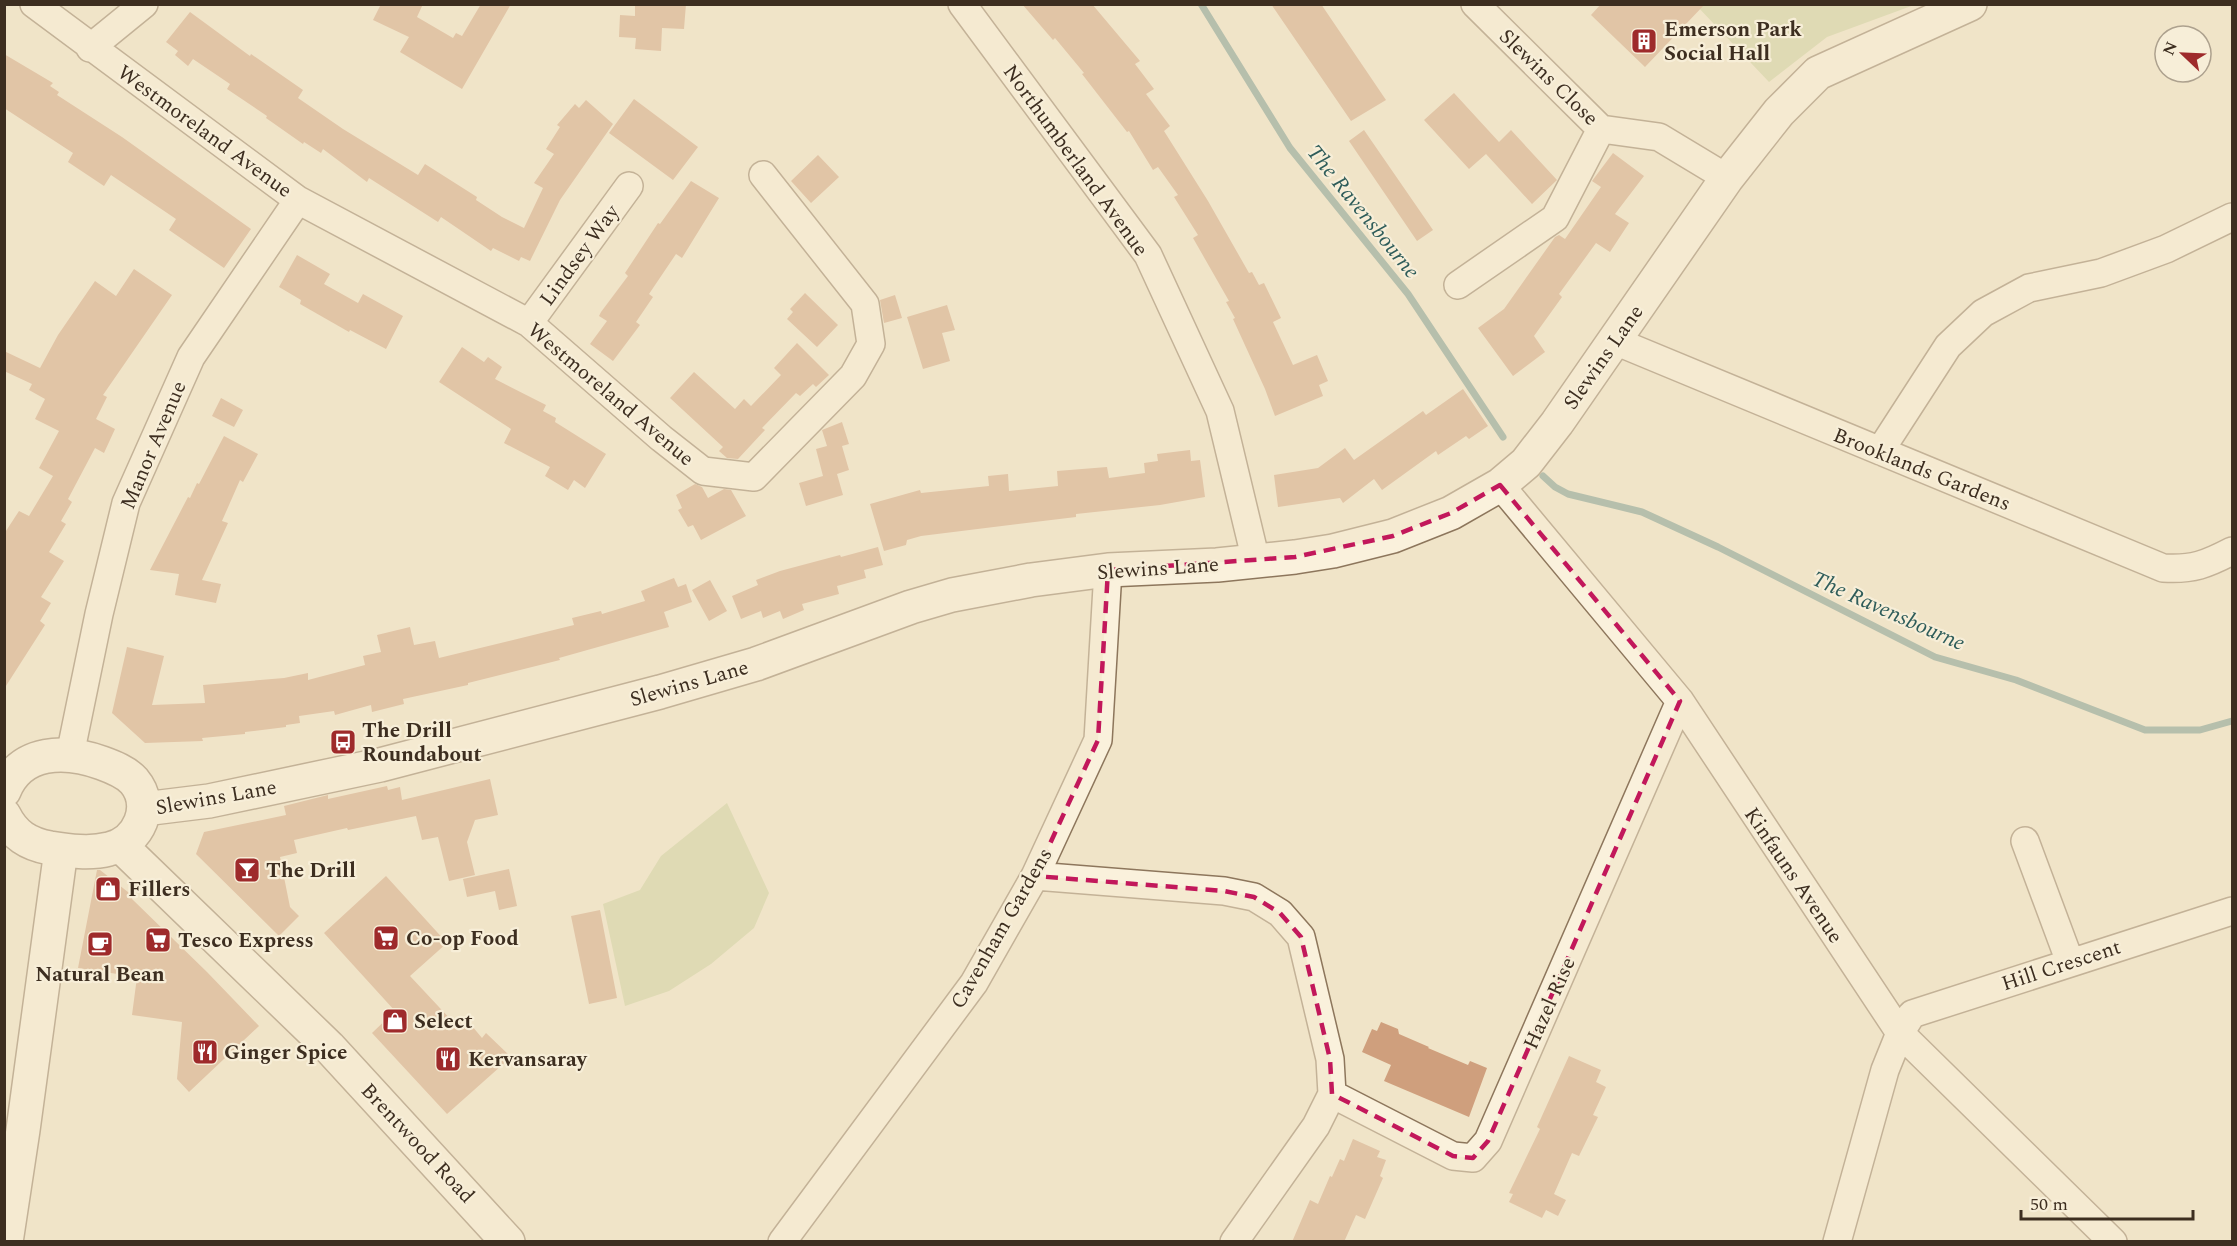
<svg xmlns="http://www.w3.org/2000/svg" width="2237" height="1246" font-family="Spectral,serif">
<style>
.green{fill:#c9cf9b}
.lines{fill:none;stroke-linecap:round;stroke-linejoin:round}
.stream{stroke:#6f938a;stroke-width:7}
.building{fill:#cf9f7d}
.minor-casing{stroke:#8d765c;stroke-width:30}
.tertiary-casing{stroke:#8d765c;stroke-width:36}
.minor{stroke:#faf1dc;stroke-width:27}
.tertiary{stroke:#faf1dc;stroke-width:33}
.marked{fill:none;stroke:#c2185b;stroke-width:4.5;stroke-dasharray:12 8;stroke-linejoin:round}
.labels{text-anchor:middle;stroke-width:4.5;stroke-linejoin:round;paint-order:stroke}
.poi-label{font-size:21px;font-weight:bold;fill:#3d2e20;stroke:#f7eed8;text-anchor:start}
.street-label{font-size:21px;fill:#3d2e20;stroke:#f7eed8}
.water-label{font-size:22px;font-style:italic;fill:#2f5d5a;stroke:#f7eed8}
</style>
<rect width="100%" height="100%" fill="#f0e4c8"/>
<path class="green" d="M1696,5H1914L1827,37L1769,82Z
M727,803L769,893L754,928L711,964L669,991L625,1006L603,904L640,890L661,856Z"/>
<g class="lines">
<path class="stream" d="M1201,4L1290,148L1408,294L1503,437
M1543,476L1555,487L1568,494L1642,512L1718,547L1935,657L2016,680L2145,730H2200L2232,721"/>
</g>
<path class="building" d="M381,4H423L417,17L453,38L456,33L462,36L481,4H511L462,89L400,52L409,37L373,20Z
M635,4H686L684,29L662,28L661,51L635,49L636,38L619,37L620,15L635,16Z
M1022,4H1092L1140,61L1135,64L1154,89L1146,94L1170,126L1164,131L1208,201L1249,273L1252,272L1259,285L1264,283L1281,318L1273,322L1293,365L1317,355L1328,381L1319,385L1323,396L1275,416L1265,389L1233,319L1235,318L1226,302L1229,301L1193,238L1198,235L1174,197L1178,195L1158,167L1153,170L1129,131L1127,132L1082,74L1084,73L1055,38L1053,40Z
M1271,4H1321L1386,100L1351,121Z
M1601,4H1705L1645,67L1591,15Z
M190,12L250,56L251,54L303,90L298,98L343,129L418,175L425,164L477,197L476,200L502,217L524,228L543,188L534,183L554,154L546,149L560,127L557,125L575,104L579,108L586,100L613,124L560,200L530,261L521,257L519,261L493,248L491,251L441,217L438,222L369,178L367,182L323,149L321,153L304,142L303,144L266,118L267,116L227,89L230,84L193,59L188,66L175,55L178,51L166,42Z
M4,54L53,83L50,86L59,92L57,95L122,137L251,229L224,268L169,230L176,219L111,175L104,186L68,162L73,153L4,108Z
M1454,93L1499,142L1511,130L1557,180L1532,204L1486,154L1469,169L1424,120Z
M634,99L698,147L673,180L609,133Z
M1364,130L1433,230L1417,241L1349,141Z
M1613,153L1644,176L1615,214L1629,223L1610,252L1596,243L1559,294L1562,297L1534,336L1545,352L1513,376L1478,328L1504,309L1555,237L1559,235L1565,239L1601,187L1592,181Z
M818,155L839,177L811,203L791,181Z
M691,181L719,198L682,258L676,254L649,294L653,297L636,322L640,325L613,361L590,344L607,321L599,316L601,312L628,276L625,273L658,223L660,224Z
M297,255L330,274L324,284L358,303L363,294L403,316L386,349L350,330L349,332L300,304L301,300L279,287Z
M134,269L172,295L103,395L107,397L96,419L115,429L104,453L95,448L68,499L72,502L61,521L66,524L49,552L64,561L41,597L51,603L40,621L45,625L4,689V534L19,511L29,516L53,476L39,468L59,431L35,419L45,399L29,390L32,384L4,371V351L40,368L58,335L95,281L116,296Z
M805,293L838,325L817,347L787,319L793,312L790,309Z
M895,295L902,318L884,323L880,300Z
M947,305L955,330L942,333L950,361L923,369L907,317Z
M797,343L829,375L816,387L813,384L800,396L796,393L762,428L765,430L738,459L727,458L719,451L723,447L670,398L694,372L735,409L744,399L751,406L781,375L774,368Z
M462,347L484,362L488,357L502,367L495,379L546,405L543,411L556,418L555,422L606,454L585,488L574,480L568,490L545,476L550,467L504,443L511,429L439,382Z
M1463,389L1488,426L1469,439L1466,436L1438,455L1436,451L1382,490L1374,479L1343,503L1340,498L1278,507L1274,475L1318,468L1345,448L1354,460L1423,411L1426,415Z
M221,398L243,410L234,427L212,416Z
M842,422L849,444L842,446L849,470L837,474L843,495L806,506L799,483L823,476L816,449L827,446L822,430Z
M224,436L258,454L243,482L240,480L222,521L228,523L202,580L221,584L216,603L175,595L179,574L150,570L188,497L190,498L197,483L199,484Z
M1190,450L1191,461L1200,460L1205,497L1160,505L1076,514V517L921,536L907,540L906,545L884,551L870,504L920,490L921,493L989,486L988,476L1008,474L1009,491L1058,486L1057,471L1107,467L1109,478L1145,473L1144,463L1158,461L1157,454Z
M695,484L702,487L708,498L724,489L731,490L746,516L701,540L693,525L688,527L678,510L682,508L676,495Z
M878,547L883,565L864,570L866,578L837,586L839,594L802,604L804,610L783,619L780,611L763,618L761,611L741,619L732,596L758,585L756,580L780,571L840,555L841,557Z
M674,578L678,587L686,584L692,602L664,612L669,627L559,658L560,660L468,683V685L403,699L404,704L372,712L371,705L335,715L334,711L299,716L300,723L286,725V727L245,732V734L202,738L203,741L145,743L112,713L127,647L164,656L152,705L205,703L203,685L284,678L308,673V680L365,665L363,656L381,652L377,635L410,627L414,645L435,641L439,658L574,625L572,618L601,611L602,614L645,601L641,591Z
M710,580L727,611L709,621L692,590Z
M490,779L498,815L475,820L467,842L475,875L449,881L438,837L422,840L416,816L348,830L347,828L294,840L297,853L280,857L290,907L299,916L279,936L196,854L204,832L286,815L284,806L328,795V799L387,786L388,790L400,787L402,800Z
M509,869L517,906L499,910L495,891L467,897L463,879Z
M97,870H100L133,896L132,899L207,972L259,1026L189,1092L177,1079L182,1022L132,1015L137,977L78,968Z
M386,876L447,943L410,976L453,1022L458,1018L469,1029L472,1026L482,1038L486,1033L511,1057L447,1114L372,1033L395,1011L324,933Z
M600,910L617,998L589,1004L571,916Z
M1381,1022L1398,1029L1399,1034L1429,1047L1428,1048L1468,1065L1470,1061L1487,1068L1469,1117L1384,1081L1391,1065L1362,1052L1372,1029L1377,1031Z
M1569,1056L1601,1070L1596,1082L1606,1087L1593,1115L1598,1117L1579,1156L1572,1153L1554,1194L1566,1200L1558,1216L1546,1210L1542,1218L1509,1202L1513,1194L1509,1193L1540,1129L1537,1127Z
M1353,1139L1380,1151L1377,1157L1386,1160L1380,1176L1383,1178L1365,1219L1356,1215L1344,1242H1292L1310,1200L1318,1204L1330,1176L1332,1177L1340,1159L1344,1161Z"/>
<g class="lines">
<defs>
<path id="minor" d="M34,4L298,200L529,323L661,438L703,471L754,477L853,376L871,344L865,304L763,175
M962,4L1148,255L1220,411L1256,561
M1475,4L1601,129L1659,137L1727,178
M90,48L144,4
M1458,285L1555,218L1601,129
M529,323L629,186
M1615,341L2163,568C2193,570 2207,564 2232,551
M1880,451L1948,346L1983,313L2029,288L2101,273L2166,249L2232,217
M1500,485L1680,701L1900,1033L2113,1242
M70,755L99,614L126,503L191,357L298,200
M2025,841L2070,962
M1035,876L1224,891L1254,897L1280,913L1301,937L1330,1059L1332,1094L1316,1126L1234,1242
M1332,1094L1453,1156L1473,1158L1488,1141L1680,701
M782,1242L974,983L1035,876L1098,740L1108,570
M1837,1242L1885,1070L1900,1033L1912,1014L2232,911"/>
<path id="tertiary" d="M4,791C21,749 66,750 102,763C113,767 126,772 134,781C155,806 139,842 109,849C90,854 69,851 50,848C28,844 14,835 4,815
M144,809L209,801L380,765L660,692L756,664L911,607L952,595L1031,580L1108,570L1217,565L1295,557L1333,551L1393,536L1451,513L1500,485L1526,463L1557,423L1727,178L1779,112L1818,73L1970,4
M120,845L329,1047L508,1242
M6,1242L23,1130L61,850"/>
</defs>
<use href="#minor" class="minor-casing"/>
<use href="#tertiary" class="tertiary-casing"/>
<use href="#minor" class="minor"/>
<use href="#tertiary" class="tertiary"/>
</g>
<path d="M0 0H2237V1246H0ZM1500,485L1680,701L1488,1141L1473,1158L1453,1156L1332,1094L1330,1059L1301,937L1280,913L1254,897L1224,891L1035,876L1098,740L1108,570L1295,557L1393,536L1451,513Z" fill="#f0e4c8" fill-opacity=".55" fill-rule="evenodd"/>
<path class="marked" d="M1500,485L1680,701L1488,1141L1473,1158L1453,1156L1332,1094L1330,1059L1301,937L1280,913L1254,897L1224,891L1035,876L1098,740L1108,570L1295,557L1393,536L1451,513Z"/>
<defs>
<symbol id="building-square" viewBox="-11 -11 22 22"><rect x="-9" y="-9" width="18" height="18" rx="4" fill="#9e2a2b" stroke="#f7eed8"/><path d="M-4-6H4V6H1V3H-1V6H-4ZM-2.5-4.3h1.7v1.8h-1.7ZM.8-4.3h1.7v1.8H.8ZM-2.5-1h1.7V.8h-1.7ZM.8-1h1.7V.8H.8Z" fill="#fff"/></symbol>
<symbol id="bus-square" viewBox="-11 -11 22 22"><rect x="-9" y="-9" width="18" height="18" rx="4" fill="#9e2a2b" stroke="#f7eed8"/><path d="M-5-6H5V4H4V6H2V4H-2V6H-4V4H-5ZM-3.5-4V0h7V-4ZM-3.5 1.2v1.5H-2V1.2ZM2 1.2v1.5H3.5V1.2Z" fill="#fff"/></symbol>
<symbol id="bar-square" viewBox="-11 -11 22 22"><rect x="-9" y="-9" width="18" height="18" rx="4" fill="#9e2a2b" stroke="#f7eed8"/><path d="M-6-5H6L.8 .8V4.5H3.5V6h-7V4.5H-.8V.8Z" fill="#fff"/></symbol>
<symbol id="shop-square" viewBox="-11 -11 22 22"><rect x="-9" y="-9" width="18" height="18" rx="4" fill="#9e2a2b" stroke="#f7eed8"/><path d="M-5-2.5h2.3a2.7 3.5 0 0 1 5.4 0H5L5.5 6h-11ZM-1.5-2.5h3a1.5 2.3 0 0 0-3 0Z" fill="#fff"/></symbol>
<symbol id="supermarket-square" viewBox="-11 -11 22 22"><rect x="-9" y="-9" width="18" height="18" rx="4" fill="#9e2a2b" stroke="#f7eed8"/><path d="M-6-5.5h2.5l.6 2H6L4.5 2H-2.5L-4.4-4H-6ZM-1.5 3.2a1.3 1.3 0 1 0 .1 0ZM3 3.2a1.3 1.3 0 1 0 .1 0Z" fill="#fff"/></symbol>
<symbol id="cafe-square" viewBox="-11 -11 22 22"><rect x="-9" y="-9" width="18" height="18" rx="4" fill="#9e2a2b" stroke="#f7eed8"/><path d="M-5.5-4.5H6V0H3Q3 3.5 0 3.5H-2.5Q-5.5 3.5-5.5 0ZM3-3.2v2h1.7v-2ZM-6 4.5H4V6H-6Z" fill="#fff"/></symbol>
<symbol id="restaurant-square" viewBox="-11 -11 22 22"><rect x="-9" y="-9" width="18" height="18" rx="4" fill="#9e2a2b" stroke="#f7eed8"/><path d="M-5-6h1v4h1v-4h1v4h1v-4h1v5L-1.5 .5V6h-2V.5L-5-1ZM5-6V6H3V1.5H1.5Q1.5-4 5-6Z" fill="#fff"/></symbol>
</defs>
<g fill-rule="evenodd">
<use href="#building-square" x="1629" y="26" width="30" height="30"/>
<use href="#bus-square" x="328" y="727" width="30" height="30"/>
<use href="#bar-square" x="232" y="855" width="30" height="30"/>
<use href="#shop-square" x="93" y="874" width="30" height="30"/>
<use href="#supermarket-square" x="371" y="923" width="30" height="30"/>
<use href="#supermarket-square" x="143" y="925" width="30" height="30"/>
<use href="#cafe-square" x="85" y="929" width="30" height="30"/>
<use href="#shop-square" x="380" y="1006" width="30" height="30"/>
<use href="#restaurant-square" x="190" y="1037" width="30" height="30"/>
<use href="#restaurant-square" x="433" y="1044" width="30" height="30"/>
</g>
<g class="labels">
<g class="poi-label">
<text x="1664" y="36">Emerson Park<tspan x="1664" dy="24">Social Hall</tspan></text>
<text x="362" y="737">The Drill<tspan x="362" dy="24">Roundabout</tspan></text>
<text x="266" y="877">The Drill</text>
<text x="128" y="896">Fillers</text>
<text x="406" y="945">Co-op Food</text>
<text x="178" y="947">Tesco Express</text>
<text x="100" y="981" text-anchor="middle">Natural Bean</text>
<text x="414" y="1028">Select</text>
<text x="224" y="1059">Ginger Spice</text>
<text x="468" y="1066">Kervansaray</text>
</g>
<g class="street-label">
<text transform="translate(1549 77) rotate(44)" y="7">Slewins Close</text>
<text transform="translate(205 131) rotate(36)" y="7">Westmoreland Avenue</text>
<text transform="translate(1076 160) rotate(54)" y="7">Northumberland Avenue</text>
<text transform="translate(579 255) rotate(-54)" y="7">Lindsey Way</text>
<text transform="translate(1603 357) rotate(-55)" y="7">Slewins Lane</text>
<text transform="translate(611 394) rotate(40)" y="7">Westmoreland Avenue</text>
<text transform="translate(153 445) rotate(-67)" y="7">Manor Avenue</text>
<text transform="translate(1922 469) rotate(22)" y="7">Brooklands Gardens</text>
<text transform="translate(1158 568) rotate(-4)" y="7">Slewins Lane</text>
<text transform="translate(689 683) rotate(-16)" y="7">Slewins Lane</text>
<text transform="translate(216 797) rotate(-10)" y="7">Slewins Lane</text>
<text transform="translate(1794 875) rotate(56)" y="7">Kinfauns Avenue</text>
<text transform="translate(1001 928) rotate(-60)" y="7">Cavenham Gardens</text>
<text transform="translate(2061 965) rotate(-18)" y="7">Hill Crescent</text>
<text transform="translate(1549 1003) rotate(-66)" y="7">Hazel Rise</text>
<text transform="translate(418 1143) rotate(47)" y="7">Brentwood Road</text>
</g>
<g class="water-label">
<text transform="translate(1364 211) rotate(51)" y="8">The Ravensbourne</text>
<text transform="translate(1889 610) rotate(24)" y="8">The Ravensbourne</text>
</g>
</g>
<rect width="2237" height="1246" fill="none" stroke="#3d2e20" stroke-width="12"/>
<g transform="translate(2183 54) rotate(293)"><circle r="28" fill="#f7eed8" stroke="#ada18e" stroke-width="1.5"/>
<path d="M0-4.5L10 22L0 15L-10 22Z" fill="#9e2a2b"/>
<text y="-9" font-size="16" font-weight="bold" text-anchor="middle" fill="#3d2e20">N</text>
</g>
<path d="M2021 1210v9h172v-9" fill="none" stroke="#3d2e20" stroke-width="3"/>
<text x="2030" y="1210" font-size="18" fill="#3d2e20" stroke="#f7eed8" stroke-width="4.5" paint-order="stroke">50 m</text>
</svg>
